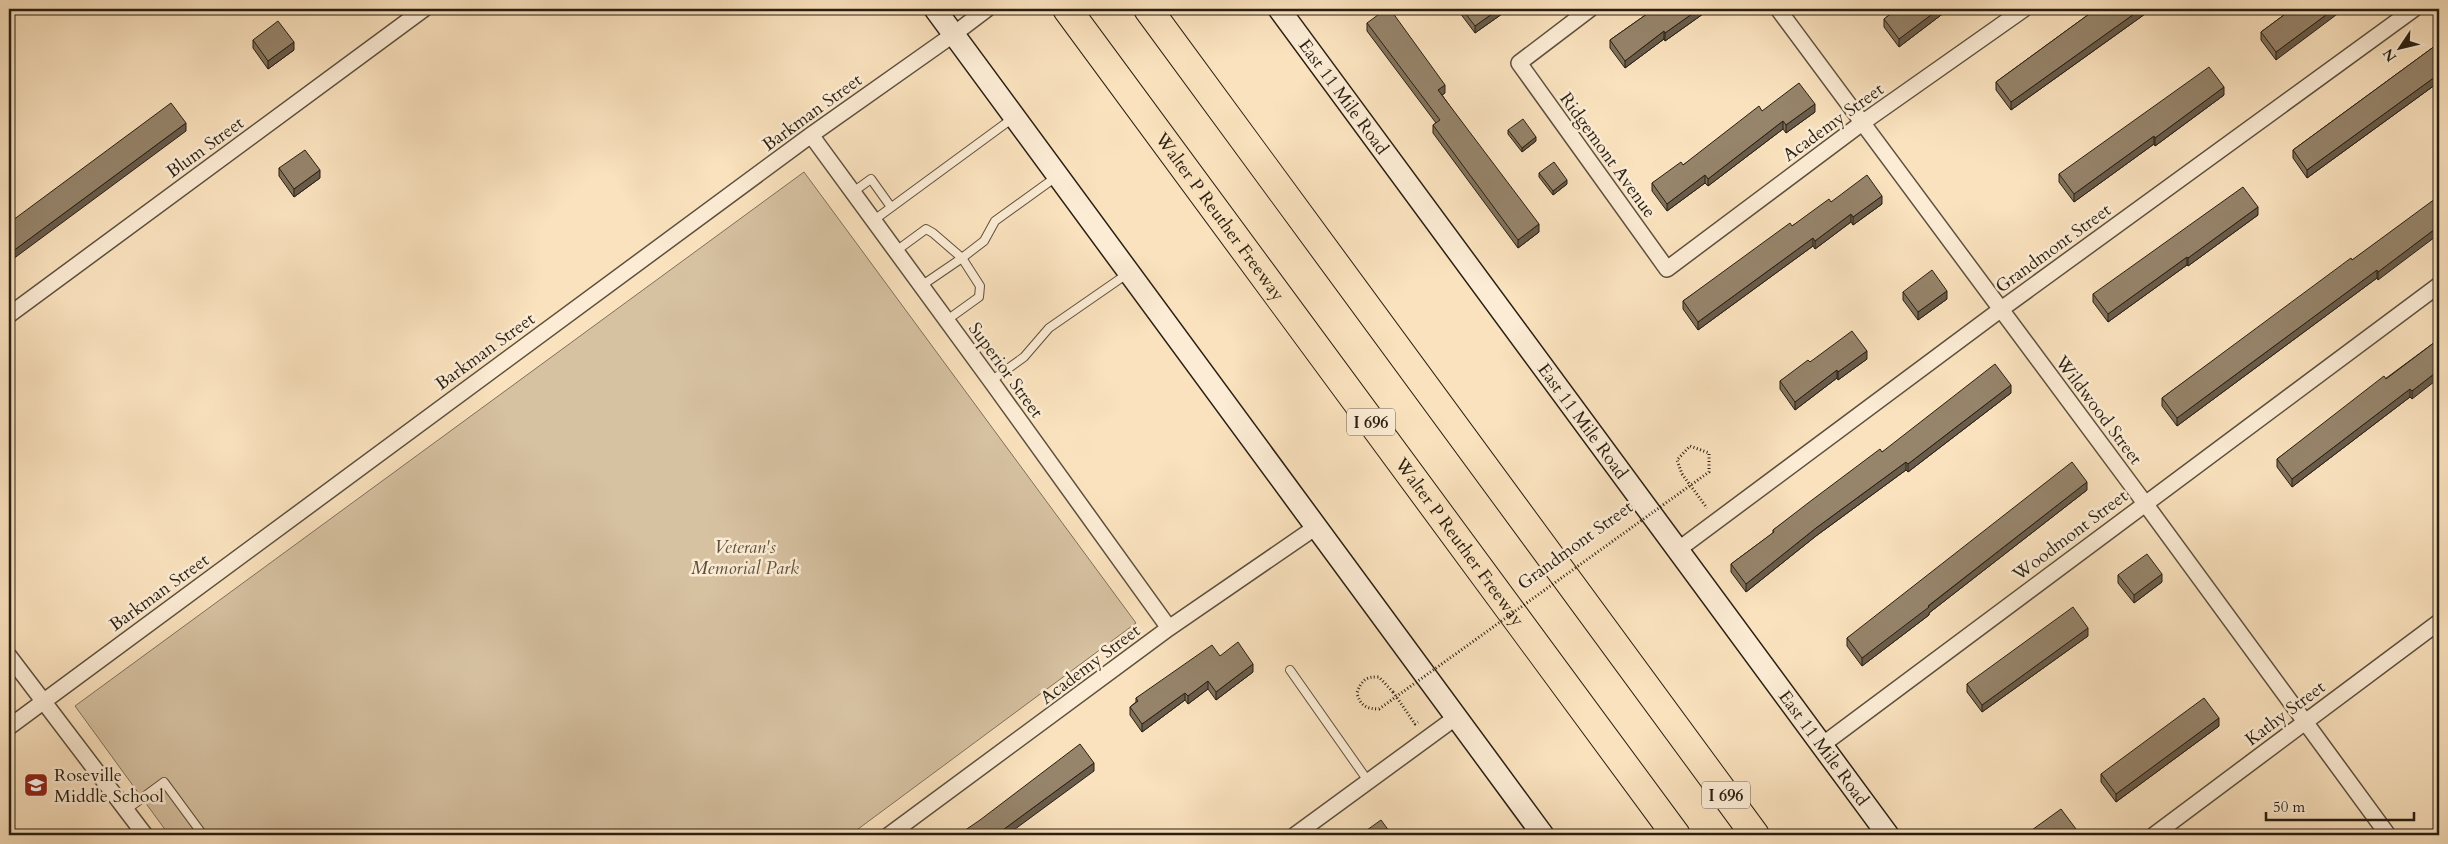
<svg xmlns="http://www.w3.org/2000/svg" width="2448" height="844" font-family="Cardo,serif">
<style>
.green{fill:#d6c1a1;stroke:#80705a}
.lines{fill:none;stroke-linecap:round;stroke-linejoin:round}
.lane-casing{stroke:#5d503d;stroke-width:10}
.street-casing{stroke:#5d503d;stroke-width:18}
.secondary-casing{stroke:#291f12;stroke-width:24}
.highway-casing{stroke:#291f12;stroke-width:30}
.path{stroke:#291f12;stroke-width:3;stroke-dasharray:1 2.5;stroke-linecap:butt}
.lane{stroke:#fcecd5;stroke-width:8}
.street{stroke:#fcecd5;stroke-width:15}
.secondary{stroke:#fcecd5;stroke-width:21}
.highway{stroke:#fae2be;stroke-width:28}
.path-bridge{stroke:#291f12;stroke-width:3;stroke-dasharray:1 2.5;stroke-linecap:butt}
.wall{fill:#81725c;stroke:#291f12}
.shaded-wall{fill:#695c4b;stroke:#291f12}
.building{fill:#96846b;stroke:#291f12}
.labels{text-anchor:middle;stroke-width:5;stroke-linejoin:round;paint-order:stroke}
.shield{fill:#fcecd5;stroke:#685c4c;stroke-width:1}
.shield-label{font-size:16px;font-weight:bold;fill:#291f12}
.street-label{font-size:18px;fill:#291f12;stroke:#fcecd5}
.park-label{font-size:18px;font-style:italic;fill:#5d503d;stroke:#fcecd5}
.poi-label{font-size:18px;fill:#291f12;stroke:#fcecd5;text-anchor:start}
</style>
<rect width="100%" height="100%" fill="#fae2be"/>
<filter id="stains"><feTurbulence type="fractalNoise" baseFrequency=".004" numOctaves="4"/><feColorMatrix values="0 0 0 0 .2 0 0 0 0 .09 0 0 0 0 .02 0 0 0 .5 -.17"/></filter>
<radialGradient id="worn" r=".72"><stop offset=".6" stop-color="#630" stop-opacity="0"/><stop offset="1" stop-color="#630" stop-opacity=".3"/></radialGradient>
<path class="green" d="M804,172L1136,623L850,835H169L75,706Z"/>
<g class="lines">
<defs>
<path id="lane" d="M853,192L871,179L891,207
M874,220L1013,118
M896,251L926,229L933,233L962,258L984,241L995,221L1056,177
M921,286L962,258L980,286L979,297L947,320
M991,381L1024,357L1049,328L1127,274
M1290,670L1368,781
M126,810L164,782L203,835"/>
<path id="street" d="M1590,9L1519,63L1667,269L1862,123L2024,9
M1778,9L2144,502L2388,835
M811,135L991,381L1169,628
M9,315L424,9
M1679,549L2000,310L2414,9
M9,656L145,835
M9,727L811,135L954,34L987,9
M1822,745L2439,285
M889,835L1169,628L1316,527
M1295,835L1455,718
M2154,835L2439,622"/>
<g id="secondary">
<path d="M935,9L1543,835"/>
<path id="s1" d="M1279,9L1888,835"/>
</g>
<g id="highway">
<path id="s2" d="M1067,9L1676,835"/>
<path d="M1148,9L1755,835"/>
</g>
</defs>
<use href="#lane" class="lane-casing"/>
<use href="#street" class="street-casing"/>
<use href="#secondary" class="secondary-casing"/>
<use href="#highway" class="highway-casing"/>
<path class="path" d="M1682,474L1707,508
M1393,692L1415,724L1418,722"/>
<use href="#lane" class="lane"/>
<use href="#street" class="street"/>
<use href="#secondary" class="secondary"/>
<use href="#highway" class="highway"/>
<path class="path-bridge" d="M1393,692L1379,677C1366,676 1361,681 1357,693C1360,705 1366,709 1379,709L1709,472V453L1690,446L1677,460L1682,474"/>
</g>
<path class="wall" d="M1460,9H1509L1475,33L1460,13Z
M1654,9H1710L1665,41L1664,39L1625,68L1610,48V40Z
M1897,9H1949L1899,47L1884,27V19Z
M2096,9H2152L2011,110L1996,90V82Z
M2292,9L2276,60L2261,40V32Z
M1367,23L1445,93L1442,95L1539,232L1518,248L1433,133V125L1436,123L1367,31Z
M253,40L294,50L268,69L253,48Z
M2439,43V82L2307,178L2293,158V150Z
M2224,95L2155,146L2154,144L2074,202L2059,182V174Z
M1762,111L1815,112L1786,133L1783,129L1708,186L1705,183L1667,211L1652,191V183L1683,165Z
M1508,130L1536,141L1522,152L1508,134Z
M279,168L320,178L294,197L279,176Z
M1539,173L1567,184L1553,195L1539,177Z
M1831,202L1882,204L1853,225L1851,222L1815,249L1813,246L1698,330L1683,309V301L1792,226Z
M2258,215L2188,266L2187,265L2108,322L2093,302V294Z
M2405,222L2378,280L2377,278L2177,426L2162,406V398Z
M1903,292L1947,299L1918,320L1903,300Z
M2439,339L2412,399L2410,397L2292,487L2277,467V459Z
M1867,359L1838,380L1837,378L1795,410L1780,389V381L1810,362Z
M2011,393L1908,472L1906,470L1816,536L1746,592L1731,572V564L1773,533V530L1882,452Z
M2087,490L1929,613V615L1862,666L1847,646V638Z
M2118,575L2162,582L2134,603L2118,583Z
M2088,636L1982,712L1967,692V684Z
M1220,656L1253,672L1216,700L1208,689L1188,704L1185,700L1142,732L1130,715V707L1136,702V698Z
M2219,726L2116,802L2101,782V774Z"/>
<path class="shaded-wall" d="M1499,9H1509L1475,33V26Z
M1699,9H1710L1665,41V33Z
M1939,9H1949L1899,47V39Z
M2141,9H2152L2011,110V102Z
M2334,9H2344L2276,60V52Z
M1664,31V39L1625,68V61Z
M294,42V50L268,69V61Z
M2439,74V82L2307,178V170Z
M1445,85V93L1438,98V90Z
M2224,87V95L2155,146V138Z
M1815,104V112L1786,133V125Z
M1783,121V129L1708,186V179Z
M186,123V131L9,262V254Z
M2154,136V144L2074,202V194Z
M1536,137V141L1522,152V148Z
M320,170V178L294,197V189Z
M1705,175V183L1667,211V204Z
M1567,180V184L1553,195V191Z
M1882,196V204L1853,225V217Z
M2258,207V215L2188,266V258Z
M1851,214V222L1815,249V241Z
M1539,224V232L1518,248V240Z
M2439,226V234L2378,280V272Z
M1813,238V246L1698,330V322Z
M2187,257V265L2108,322V314Z
M2377,270V278L2177,426V418Z
M1947,291V299L1918,320V312Z
M1867,351V359L1838,380V372Z
M1837,370V378L1795,410V402Z
M2439,370V378L2412,399V391Z
M2011,385V393L1908,472V464Z
M2410,389V397L2292,487V479Z
M1906,462V470L1816,536L1746,592V584L1816,528Z
M2087,482V490L1929,613V615L1862,666V658Z
M2162,574V582L2134,603V595Z
M2088,628V636L1982,712V705Z
M1253,664V672L1216,700V692Z
M1208,681V689L1188,704V696Z
M1185,693V700L1142,732V724Z
M2219,718V726L2116,802V794Z
M1094,763V771L1007,835H996Z
M2076,829V835H2067Z"/>
<path class="building" d="M1386,9H1390L1445,85L1438,90L1539,224L1518,240L1433,125L1440,120L1367,23Z
M1462,9H1499L1475,26Z
M1654,9H1699L1665,33L1664,31L1625,61L1610,40Z
M1897,9H1939L1899,39L1884,19Z
M2096,9H2141L2011,102L1996,82Z
M2292,9H2334L2276,52L2261,32Z
M278,21L294,42L268,61L253,40Z
M2439,43V74L2307,170L2293,150Z
M2209,67L2224,87L2155,138L2154,136L2074,194L2059,174Z
M1799,83L1815,104L1786,125L1783,121L1708,179L1705,175L1667,204L1652,183L1681,162L1683,165L1759,106L1762,111Z
M171,103L186,123L9,254V223Z
M1523,119L1536,137L1522,148L1508,130Z
M305,150L320,170L294,189L279,168Z
M1554,162L1567,180L1553,191L1539,173Z
M1867,175L1882,196L1853,217L1851,214L1815,241L1813,238L1698,322L1683,301L1790,223L1792,226L1829,199L1831,202Z
M2243,187L2258,207L2188,258L2187,257L2108,314L2093,294Z
M2439,196V226L2378,272L2377,270L2177,418L2162,398L2351,258L2352,260Z
M1932,270L1947,291L1918,312L1903,292Z
M1852,331L1867,351L1838,372L1837,370L1795,402L1780,381L1808,360L1810,362Z
M2439,339V370L2412,391L2410,389L2292,479L2277,459L2384,376L2386,379Z
M1995,364L2011,385L1908,464L1906,462L1816,528L1746,584L1731,564L1774,532L1773,530L1812,500L1880,449L1882,452Z
M2072,462L2087,482L1928,606L1929,607L1862,658L1847,638Z
M2147,554L2162,574L2134,595L2118,575Z
M2073,607L2088,628L1982,705L1967,684Z
M1238,642L1253,664L1216,692L1208,681L1188,696L1185,693L1142,724L1130,707L1138,701L1136,698L1212,645L1220,656Z
M2204,698L2219,718L2116,794L2101,774Z
M1080,744L1094,763L996,835H958L980,820Z
M2061,809L2076,829L2067,835H2025Z
M1381,820L1392,835H1360Z"/>
<defs>
<symbol id="school-square" viewBox="-11 -11 22 22"><rect x="-9" y="-9" width="18" height="18" rx="4" fill="#8f2418" stroke="#fcecd5"/><path d="M0-5L7-2L0 1L-7-2ZM-4 1L0 2.5L4 1V4Q0 6-4 4Z" fill="#fff"/></symbol>
</defs>
<g fill-rule="evenodd">
<use href="#school-square" x="22" y="771" width="28" height="28"/>
</g>
<g class="labels">
<g class="shield">
<rect x="1347" y="408.5" width="48" height="27" rx="4"/>
<rect x="1702" y="781.5" width="48" height="27" rx="4"/>
</g>
<g class="shield-label">
<text x="1371" y="428">I 696</text>
<text x="1726" y="801">I 696</text>
</g>
<g class="street-label">
<text dy="6" stroke="none"><textPath href="#s1" startOffset="109">East 11 Mile Road</textPath></text>
<text transform="translate(812 112) rotate(-36)" y="6">Barkman Street</text>
<text transform="translate(1833 122) rotate(-36)" y="6">Academy Street</text>
<text transform="translate(205 147) rotate(-36)" y="6">Blum Street</text>
<text transform="translate(1608 155) rotate(54)" y="6">Ridgemont Avenue</text>
<text dy="6" stroke="none"><textPath href="#s2" startOffset="258">Walter P Reuther Freeway</textPath></text>
<text transform="translate(2053 248) rotate(-36)" y="6">Grandmont Street</text>
<text transform="translate(485 351) rotate(-36)" y="6">Barkman Street</text>
<text transform="translate(1006 370) rotate(54)" y="6">Superior Street</text>
<text transform="translate(2099 410) rotate(53)" y="6">Wildwood Street</text>
<text dy="6" stroke="none"><textPath href="#s1" startOffset="512">East 11 Mile Road</textPath></text>
<text transform="translate(2070 535) rotate(-37)" y="6">Woodmont Street</text>
<text dy="6" stroke="none"><textPath href="#s2" startOffset="662">Walter P Reuther Freeway</textPath></text>
<text transform="translate(1575 545) rotate(-36)" y="6">Grandmont Street</text>
<text transform="translate(159 592) rotate(-36)" y="6">Barkman Street</text>
<text transform="translate(1090 664) rotate(-37)" y="6">Academy Street</text>
<text transform="translate(2285 713) rotate(-37)" y="6">Kathy Street</text>
<text dy="6" stroke="none"><textPath href="#s1" startOffset="918">East 11 Mile Road</textPath></text>
</g>
<g class="park-label">
<text x="745" y="553">Veteran's<tspan x="745" dy="21">Memorial Park</tspan></text>
</g>
<g class="poi-label">
<text x="54" y="781">Roseville<tspan x="54" dy="21">Middle School</tspan></text>
</g>
</g>
<rect width="2448" height="844" fill="none" stroke="#fae2be" stroke-width="30"/>
<rect x="10" y="10" width="2428" height="824" fill="none" stroke="#291f12" stroke-width="2.5"/>
<rect x="15" y="15" width="2418" height="814" fill="none" stroke="#291f12"/>
<g transform="translate(2400 48) rotate(235)" stroke="#fcecd5" stroke-width="4" paint-order="stroke">
<path d="M0-4L9 19L0 12L-9 19Z" fill="#291f12"/>
<text y="-8" font-size="14" font-weight="bold" text-anchor="middle" fill="#291f12">N</text>
</g>
<path d="M2266 812v8h148v-8" fill="none" stroke="#291f12" stroke-width="2.5"/>
<text x="2273" y="812" font-size="15" fill="#291f12" stroke="#fcecd5" stroke-width="4" paint-order="stroke">50 m</text>
<rect width="100%" height="100%" filter="url(#stains)"/>
<rect width="100%" height="100%" fill="url(#worn)"/>
</svg>
